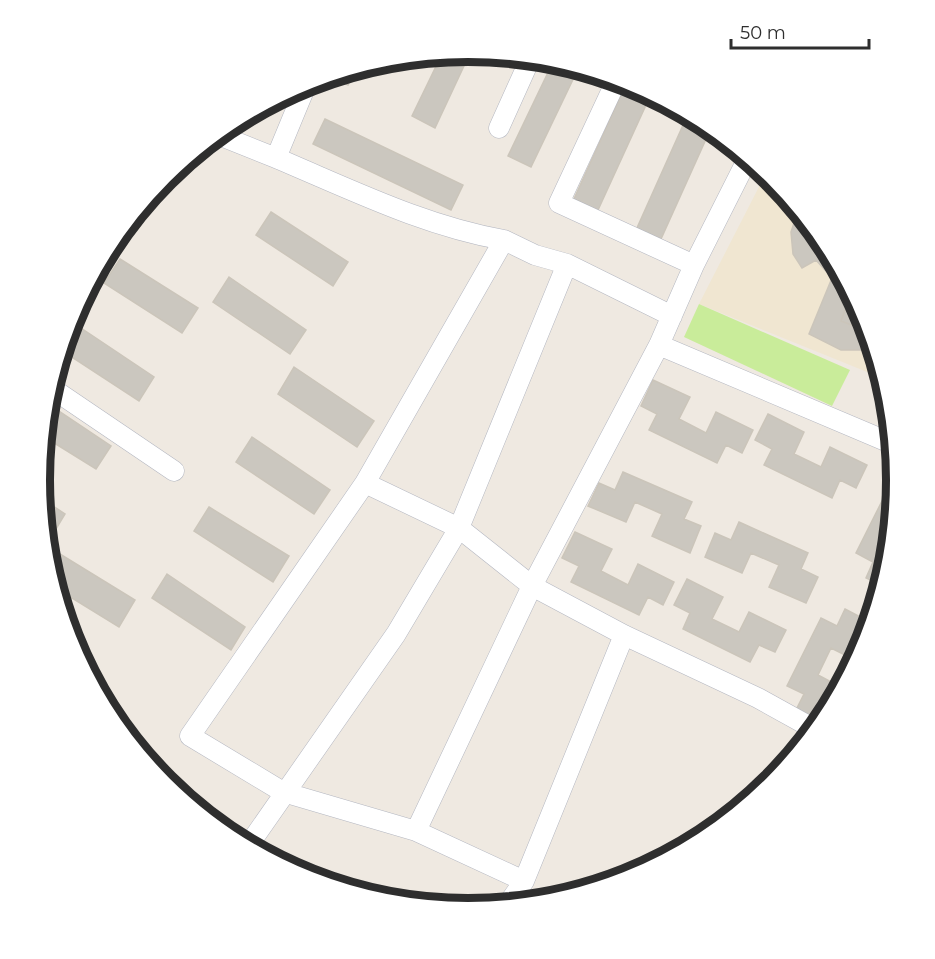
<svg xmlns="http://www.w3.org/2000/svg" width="935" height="959" font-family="Montserrat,sans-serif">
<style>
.education{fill:#f0e6d1}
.pitch{fill:#c9ec9a}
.building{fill:#cbc7bf;stroke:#cbc5ba;stroke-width:1.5}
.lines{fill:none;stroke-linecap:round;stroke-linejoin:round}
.street-casing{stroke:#b4b7c1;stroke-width:21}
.street{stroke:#fff;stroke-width:20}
.rim{fill:none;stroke:#2e2e2e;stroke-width:8}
</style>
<rect width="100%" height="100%" fill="#efe9e1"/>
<path class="education" d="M766,173L824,242L864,316L882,378L699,304Z"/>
<path class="pitch" d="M699,304L850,370L832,406L684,337Z"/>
<path class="building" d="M471,51L435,128L412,116L442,54Z
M554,60L577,71L531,167L508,156Z
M357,67L348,85L328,76Z
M627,82L651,94L598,210L574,199Z
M688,114L711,128L661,239L637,228Z
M325,119L463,185L451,210L313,144Z
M798,211L824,242L843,277L841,282L832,278L816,260L802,268L793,254L791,232Z
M271,212L348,262L333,286L256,235Z
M131,218L115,243L112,241Z
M120,259L198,308L182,333L104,283Z
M229,277L306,330L290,354L213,302Z
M832,278L847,284L851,293L841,321L868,331L871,342L862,350H841L809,334Z
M851,293L864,316L868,331L841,321Z
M75,324L154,377L139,401L61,350Z
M294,367L374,421L357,447L278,394Z
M653,380L690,397L679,419L706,433L716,412L753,430L742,453L726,445L717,463L649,430L657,414L641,406Z
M47,403L111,446L96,469L43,436Z
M768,414L804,432L794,454L821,467L830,447L867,465L856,488L840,480L832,498L764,465L772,449L755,440Z
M252,437L330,490L314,514L236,462Z
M623,472L692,502L684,519L701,526L690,553L652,536L662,514L635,502L626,522L588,506L599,483L615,490Z
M890,485L895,488L891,534L887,542L890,544L888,563L881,585L866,578L873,562L856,553Z
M41,498L65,514L50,539L45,536Z
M209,507L289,556L273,582L194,531Z
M739,522L808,553L801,569L818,577L806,603L769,587L779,565L751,553L742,573L705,557L715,533L731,540Z
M575,532L612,549L601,571L628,585L638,564L674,582L663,605L648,597L639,615L571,582L579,566L562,558Z
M55,551L135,600L119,627L54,587L47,563Z
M167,574L245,627L231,650L152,598Z
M687,579L723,597L712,619L739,632L749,612L786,630L775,652L759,645L750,662L683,629L690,613L674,605Z
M845,609L870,622L853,659L831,648L818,675L837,685L819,722L796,710L804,694L787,686L821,618L837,626Z"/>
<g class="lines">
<defs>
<path id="street" d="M617,79L559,203L694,265
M499,128L531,57
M216,134L276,158L307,83
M276,158C350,189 424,226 504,240L365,483L190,736L283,792L416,831L524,881
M504,240L535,255L567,264L672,316
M659,345L893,444
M50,387L174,471
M365,483L459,528L532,586L624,635L758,698L814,729
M416,831L532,586L659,345L694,265L748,158
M248,846L396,634L459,528L567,264
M508,904L524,881L624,635"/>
</defs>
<use href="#street" class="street-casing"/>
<use href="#street" class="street"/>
</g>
<path d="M0 0H935V959H0ZM50 480a418 418 0 1 1 836 0a418 418 0 1 1-836 0Z" fill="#fff" fill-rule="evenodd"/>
<path class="rim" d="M50 480a418 418 0 1 1 836 0a418 418 0 1 1-836 0Z"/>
<path d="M731 39v9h138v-9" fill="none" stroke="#2e2e2e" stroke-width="3"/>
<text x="740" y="39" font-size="18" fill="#2e2e2e" stroke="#ffffff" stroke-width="4.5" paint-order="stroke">50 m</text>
</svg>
